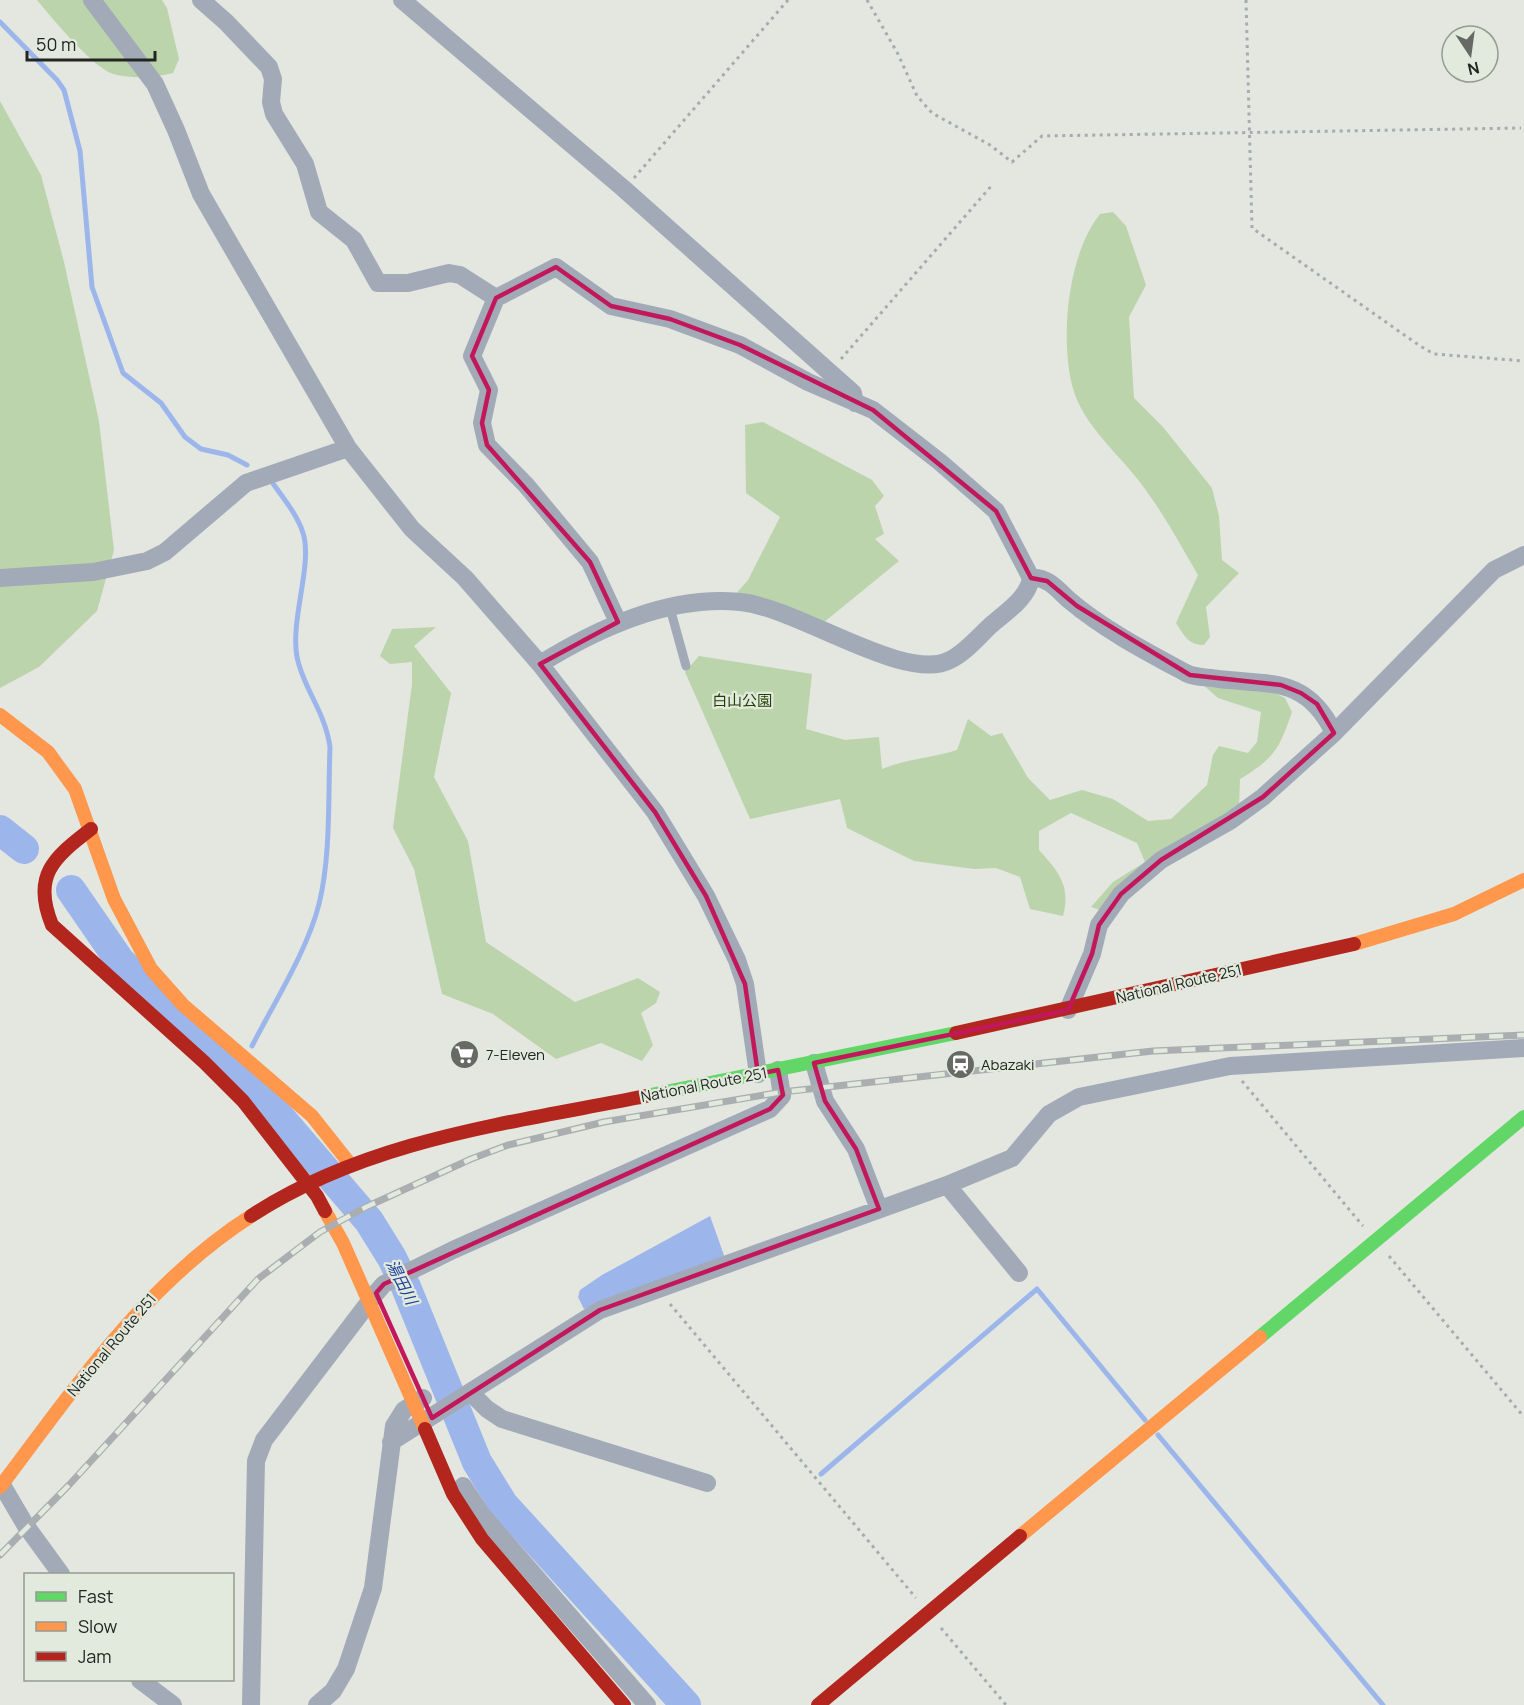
<svg xmlns="http://www.w3.org/2000/svg" width="1524" height="1705" font-family="Manrope,'Noto Sans JP',sans-serif">
<style>
.green{fill:#bcd4ac}
.water{fill:#9cb6ec}
.lines{fill:none;stroke-linecap:round;stroke-linejoin:round}
.stream{stroke:#9cb6ec;stroke-width:5}
.river{stroke:#9cb6ec;stroke-width:30}
.path{stroke:#a6abb0;stroke-width:3;stroke-dasharray:3 4.5;stroke-linecap:butt}
.lane{stroke:#a2aab8;stroke-width:9}
.street{stroke:#a2aab8;stroke-width:18}
.fast{stroke:#63d668;stroke-width:14}
.slow{stroke:#ff974d;stroke-width:14}
.jam{stroke:#b3261e;stroke-width:14}
.rail-casing{stroke:#aaaeb0;stroke-width:7}
.rail{stroke:#e2eadd;stroke-width:4.5;stroke-dasharray:14;stroke-linecap:butt}
.marked{fill:none;stroke:#c2185b;stroke-width:4.5;stroke-linejoin:round}
.labels{text-anchor:middle;stroke-width:4.5;stroke-linejoin:round;paint-order:stroke}
.park-label{font-size:15px;fill:#224003;stroke:#e2eadd}
.street-label{font-size:15px;fill:#222521;stroke:#e2eadd}
.poi-label{font-size:15px;fill:#222521;stroke:#e2eadd;text-anchor:start}
.water-label{font-size:16px;font-style:italic;fill:#20429d;stroke:#e2eadd}
</style>
<rect width="100%" height="100%" fill="#e3e7e0"/>
<path class="green" d="M37,0H162L167,8L179,59L173,73C154,78 133,79 113,74C92,67 52,18 37,0Z
M0,101L41,175L64,262L99,421L114,550L97,611L39,667L0,688Z
M1113,212L1126,226L1146,285L1129,317L1134,398L1163,427L1212,488L1219,516L1222,560L1239,573L1206,607L1210,637L1204,645C1188,645 1184,635 1176,623L1198,575C1181,546 1165,516 1145,489C1122,456 1082,426 1072,385C1060,335 1068,254 1100,214Z
M763,422L872,480L884,496L875,506L884,534L875,539L899,561L823,623L734,596L748,580L780,517L746,493L745,425Z
M436,627L414,646L451,693L434,777L468,841L486,942L575,1002L638,978L660,992L656,1003L641,1013L653,1045L642,1061L601,1043L556,1059L493,1014L442,994L414,869L393,828L412,684V662L390,664L380,656L392,629Z
M699,656L812,674L806,729L845,740L879,737L882,769C906,759 932,758 957,750L968,719L991,736L1002,733L1028,778L1050,800L1082,790L1113,799L1148,821L1171,819L1207,785L1213,755L1219,746L1248,753L1257,742L1261,712L1218,698L1201,683L1269,690L1285,698L1292,712C1279,749 1275,758 1240,779L1239,809L1100,910L1091,907L1113,882L1145,862L1137,843L1071,813L1039,831V850C1059,872 1071,886 1063,916L1030,909L1020,877L996,868L974,869L914,861L847,828L840,799L750,819L685,672Z"/>
<path class="water" d="M710,1216L725,1258L584,1309L578,1297L580,1290L602,1275Z"/>
<g class="lines">
<path class="stream" d="M0,22L57,80L64,90L80,151L92,287L123,373L161,403L185,437L201,449L228,455L247,465
M252,1046C274,1003 308,949 319,904C331,856 328,797 330,747C325,711 303,688 297,657C290,620 313,564 303,533C297,514 283,498 272,482
M238,1075L242,1069
M1158,1435L1383,1705
M821,1474L1037,1289L1145,1420"/>
<path class="river" d="M0,830L24,849
M71,890L120,961L279,1116L369,1221L392,1258L406,1287L477,1462L503,1504L686,1705"/>
<path class="path" d="M867,0L898,54L917,96L932,113L990,145L1012,162L1042,136L1521,128
M1246,0L1252,228L1420,346L1434,354L1524,361
M634,178L788,0
M841,359L993,184
M1242,1081L1363,1226
M1389,1256L1524,1417
M670,1304L916,1598
M941,1628L1006,1705"/>
<path class="lane" d="M670,608L686,666"/>
<path class="street" d="M92,0L155,84L176,130L201,194L348,448L412,529L465,578L540,664L655,812L706,896L737,960L745,984L758,1074
M201,0L226,22L269,67L273,79L271,102L274,114L305,164L319,212L354,240L378,283H408L449,273L460,275L496,298
M402,0L624,189L853,393L855,403
M0,578L93,572L147,561L165,552L246,483L348,448
M1031,578C1047,576 1058,590 1069,600C1103,629 1147,652 1186,673C1195,678 1208,677 1218,679C1272,685 1307,677 1334,733
M540,664C598,628 669,595 740,602C797,607 905,684 950,660C966,652 978,637 991,625C1006,612 1028,598 1031,578L996,511L940,462L873,410L808,382L740,345L670,319L611,306L556,267L496,298L472,356L489,390L482,423L487,445L526,485L590,562L618,622
M1068,1010L1092,954L1099,925L1121,894L1161,860L1230,821L1263,797L1334,733L1494,570L1524,555
M814,1063L825,1101L856,1149L879,1209
M947,1185L1019,1273
M470,1392L487,1409L502,1419L707,1483
M391,1442L600,1310L947,1185L1012,1158L1049,1114L1079,1097L1230,1066L1524,1048
M2,1485L26,1526L61,1574
M463,1486L482,1515L647,1705
M140,1680L173,1705
M251,1705L256,1461L264,1440L376,1293L384,1284L453,1250L770,1109L782,1096L778,1070
M317,1705L333,1691L346,1669L373,1588L394,1426L404,1410L423,1398"/>
<path class="fast" d="M646,1096L956,1033
M1260,1337L1524,1117"/>
<path class="slow" d="M0,715L48,752L75,789L114,899L151,969L183,1005L312,1116L350,1164
M1354,944L1454,914L1524,880
M325,1211L343,1243L425,1429
M0,1487C74,1389 146,1283 251,1216
M1020,1536L1260,1337"/>
<path class="jam" d="M91,829C53,858 32,876 52,925L204,1062L243,1101L317,1196L325,1211
M956,1033L1354,944
M251,1216C369,1139 511,1123 646,1096
M425,1429L453,1494L482,1539L624,1705
M818,1705L1020,1536"/>
<defs>
<path id="rail" d="M0,1555L69,1485L258,1279L320,1232L366,1207L471,1159L508,1145L604,1122L782,1092L1153,1051L1524,1035"/>
</defs>
<use href="#rail" class="rail-casing"/>
<use href="#rail" class="rail"/>
</g>
<path class="marked" d="M556,267L611,306L670,319L740,345L873,410L996,511L1031,578L1047,581L1077,606L1190,675L1281,685L1301,693L1317,704L1334,733L1263,797L1161,860L1121,894L1099,925L1092,954L1068,1010L814,1063L825,1101L856,1149L879,1209L600,1310L432,1418L376,1293L384,1284L770,1109L783,1095L778,1070L758,1074L745,984L706,896L655,812L540,664L618,622L590,562L487,445L482,423L489,390L472,356L496,298Z"/>
<defs>
<symbol id="supermarket-disc" viewBox="-11 -11 22 22"><circle r="9.5" fill="#666964" stroke="#e2eadd"/><path d="M-6-5.5h2.5l.6 2H6L4.5 2H-2.5L-4.4-4H-6ZM-1.5 3.2a1.3 1.3 0 1 0 .1 0ZM3 3.2a1.3 1.3 0 1 0 .1 0Z" fill="#fff"/></symbol>
<symbol id="station-disc" viewBox="-11 -11 22 22"><circle r="9.5" fill="#666964" stroke="#e2eadd"/><path d="M-3-6H3Q5-6 5-4V2Q5 4 3 4L4.5 6H3L1.5 4h-3L-3 6H-4.5L-3 4Q-5 4-5 2V-4Q-5-6-3-6ZM-3.5-4v3h7v-3ZM-3.5 1v1.5H-2V1ZM2 1v1.5H3.5V1Z" fill="#fff"/></symbol>
</defs>
<g fill-rule="evenodd">
<use href="#supermarket-disc" x="448" y="1038" width="33" height="33"/>
<use href="#station-disc" x="944" y="1048" width="33" height="33"/>
</g>
<g class="labels">
<g class="park-label">
<text x="742" y="706">白山公園</text>
</g>
<g class="street-label">
<text transform="translate(1179 984) rotate(-13)" y="5">National Route 251</text>
<text transform="translate(704 1085) rotate(-11)" y="5">National Route 251</text>
<text transform="translate(112 1345) rotate(-50)" y="5">National Route 251</text>
</g>
<g class="poi-label">
<text x="486" y="1060">7-Eleven</text>
<text x="981" y="1070">Abazaki</text>
</g>
<g class="water-label">
<text transform="translate(402 1282) rotate(63)" y="6">湯田川</text>
</g>
</g>
<rect x="24" y="1573" width="210" height="108" fill="#e2eadd" stroke="#959b92" stroke-width="1.5"/>
<rect x="36" y="1592" width="30" height="9" fill="#63d668" stroke="#959b92" stroke-width="1.5"/>
<text x="78" y="1603" font-size="18" fill="#222521">Fast</text>
<rect x="36" y="1622" width="30" height="9" fill="#ff974d" stroke="#959b92" stroke-width="1.5"/>
<text x="78" y="1633" font-size="18" fill="#222521">Slow</text>
<rect x="36" y="1652" width="30" height="9" fill="#b3261e" stroke="#959b92" stroke-width="1.5"/>
<text x="78" y="1663" font-size="18" fill="#222521">Jam</text>
<g transform="translate(1470 54) rotate(167)"><circle r="28" fill="#e2eadd" stroke="#959b92" stroke-width="1.5"/>
<path d="M0-4.5L10 22L0 15L-10 22Z" fill="#666964"/>
<text y="-9" font-size="16" font-weight="bold" text-anchor="middle" fill="#222521">N</text>
</g>
<path d="M27 51v9h128v-9" fill="none" stroke="#222521" stroke-width="3"/>
<text x="36" y="51" font-size="18" fill="#222521" stroke="#e2eadd" stroke-width="4.5" paint-order="stroke">50 m</text>
</svg>
